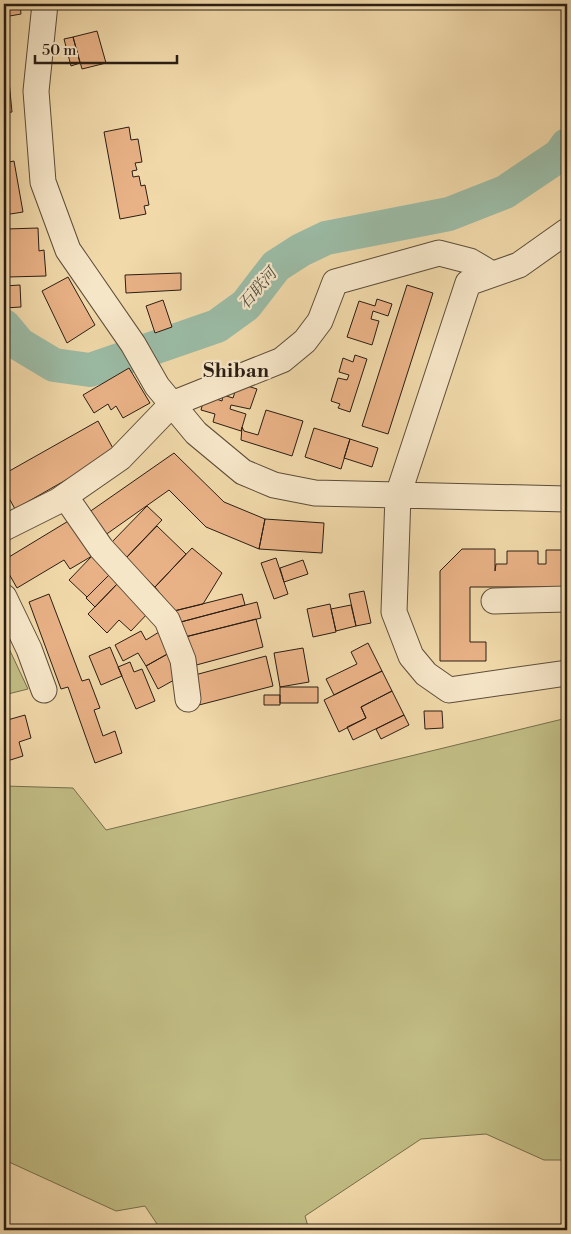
<svg xmlns="http://www.w3.org/2000/svg" width="571" height="1234" font-family="'Libre Bodoni','Noto Serif SC',serif">
<style>
.green{fill:#c1bd84;stroke:#766e4c}
.lines{fill:none;stroke-linecap:round;stroke-linejoin:round}
.river{stroke:#9bbba5;stroke-width:34}
.building{fill:#e9b286;stroke:#2a1e14}
.minor-casing{stroke:#5c4d3a;stroke-width:27}
.minor{stroke:#f6e6c8;stroke-width:25}
.labels{text-anchor:middle;stroke-width:4.5;stroke-linejoin:round;paint-order:stroke}
.water-label{font-size:16px;font-style:italic;fill:#4c4d40;stroke:#f6e6c8}
.district-label{font-size:20px;font-weight:bold;fill:#2a1e14;stroke:#f6e6c8}
</style>
<rect width="100%" height="100%" fill="#f1d9aa"/>
<filter id="stains"><feTurbulence type="fractalNoise" baseFrequency=".004" numOctaves="4"/><feColorMatrix values="0 0 0 0 .2 0 0 0 0 .09 0 0 0 0 .02 0 0 0 .5 -.17"/></filter>
<radialGradient id="worn" r=".72"><stop offset=".6" stop-color="#630" stop-opacity="0"/><stop offset="1" stop-color="#630" stop-opacity=".3"/></radialGradient>
<path class="green" d="M4,638L28,689L4,695Z
M567,718V1160H544L486,1134L421,1139L305,1216L309,1230H161L145,1206L116,1211L9,1162L4,1140V786L73,788L106,830Z"/>
<g class="lines">
<path class="river" d="M4,326L19,344L54,365L90,370L217,326L246,305L276,266L301,250L326,238L449,214L505,192L560,155L567,145"/>
</g>
<path class="building" d="M4,4H20L21,14L4,17Z
M97,31L106,63L82,69L73,37Z
M73,37L80,63L71,66L64,39Z
M6,50L12,112L4,113V51Z
M4,113L8,148H4Z
M129,127L131,140L138,139L142,162L135,163L137,170L132,171L133,177L139,176L141,186L145,185L149,205L144,206L146,214L120,219L104,132Z
M14,161L23,212L4,215V163Z
M38,228L39,251L44,250L46,276L8,277L6,229Z
M181,273V290L126,293L125,275Z
M68,277L95,325L67,343L42,291Z
M20,285L21,307L4,308V286Z
M407,285L433,293L388,434L362,426Z
M377,299L392,304L388,316L373,311L371,319L379,321L372,345L347,337L359,301L375,306Z
M163,300L172,327L155,333L146,306Z
M355,355L367,359L350,412L338,408L340,404L331,401L338,378L347,380L349,375L339,372L343,358L353,362Z
M129,368L150,403L123,418L116,406L111,410L108,404L94,413L83,395Z
M238,383L257,389L250,409L231,405L230,409L246,414L241,431L213,422L215,414L201,410L205,395L222,401L223,395L233,398Z
M266,410L303,421L292,456L241,440L242,427L244,431L258,435Z
M98,421L115,452L15,509L4,489V474Z
M314,428L350,439L341,469L305,457Z
M350,439L378,448L372,467L344,458Z
M174,453L224,502L265,519L259,549L206,527L169,490L101,538L85,515Z
M147,506L162,520L125,559L110,544Z
M265,519L324,523L322,553L259,549Z
M70,520L92,556L70,569L64,560L17,588L4,565V560Z
M157,526L186,554L155,587L125,559Z
M192,548L222,573L203,604L174,611L155,587Z
M462,549H495V571L496,564H507V551H538V564H546V550H567V587H470V642H486V661H440V571Z
M92,556L110,574L87,597L69,580Z
M276,558L288,594L274,599L261,563Z
M303,560L308,574L284,582L280,568Z
M110,574L119,582L95,607L86,598Z
M119,582L149,612L131,631L119,620L107,633L88,614Z
M364,591L371,623L356,626L349,594Z
M49,594L82,681L89,679L100,708L94,710L103,736L115,731L122,753L95,763L68,687L61,689L29,602Z
M242,594L245,605L177,623L174,611Z
M257,602L261,618L181,638L177,623Z
M330,604L336,632L313,637L307,609Z
M351,605L356,626L336,631L331,609Z
M256,619L263,647L189,667L181,638Z
M141,631L146,640L159,632L171,652L146,666L138,653L123,661L115,645Z
M368,643L382,671L334,695L326,679L357,664L351,652Z
M110,647L122,676L101,685L89,656Z
M303,648L309,682L280,687L274,653Z
M171,652L183,675L158,689L146,666Z
M266,656L273,686L199,705L191,676Z
M130,662L134,672L142,669L155,701L136,709L118,667Z
M382,671L392,691L361,707L366,718L339,732L324,700Z
M280,687H318V703H280Z
M392,691L404,715L353,740L347,727L366,718L361,707Z
M264,695H280V705H264Z
M424,711H442L443,728L425,729Z
M25,715L31,738L19,742L23,756L4,762V721Z
M404,715L409,725L381,739L376,729Z"/>
<g class="lines">
<defs>
<path id="minor" d="M45,4L36,91L43,182L68,250L133,344L157,386L196,433L243,472L274,485L315,493L567,499
M567,231L519,265L468,283L398,495L394,612L411,656L426,674L449,690L567,673
M65,496L101,548L167,620L183,660L188,699
M4,528L58,501L120,458L172,404L282,360L305,341L320,321L335,282L439,253L470,261L492,274
M4,597L29,649L44,690
M494,601L567,599"/>
</defs>
<use href="#minor" class="minor-casing"/>
<use href="#minor" class="minor"/>
</g>
<g class="labels">
<g class="water-label">
<text transform="translate(257 288) rotate(-49)" y="6">石联河</text>
</g>
<g class="district-label">
<text x="236" y="377">Shiban</text>
</g>
</g>
<rect width="571" height="1234" fill="none" stroke="#f1d9aa" stroke-width="20"/>
<rect x="5" y="5" width="561" height="1224" fill="none" stroke="#2a1e14" stroke-width="2.5"/>
<rect x="10" y="10" width="551" height="1214" fill="none" stroke="#2a1e14"/>
<path d="M35 55v8h142v-8" fill="none" stroke="#2a1e14" stroke-width="2.5"/>
<text x="42" y="55" font-size="15" fill="#2a1e14" stroke="#f6e6c8" stroke-width="4" paint-order="stroke">50 m</text>
<rect width="100%" height="100%" filter="url(#stains)"/>
<rect width="100%" height="100%" fill="url(#worn)"/>
</svg>
